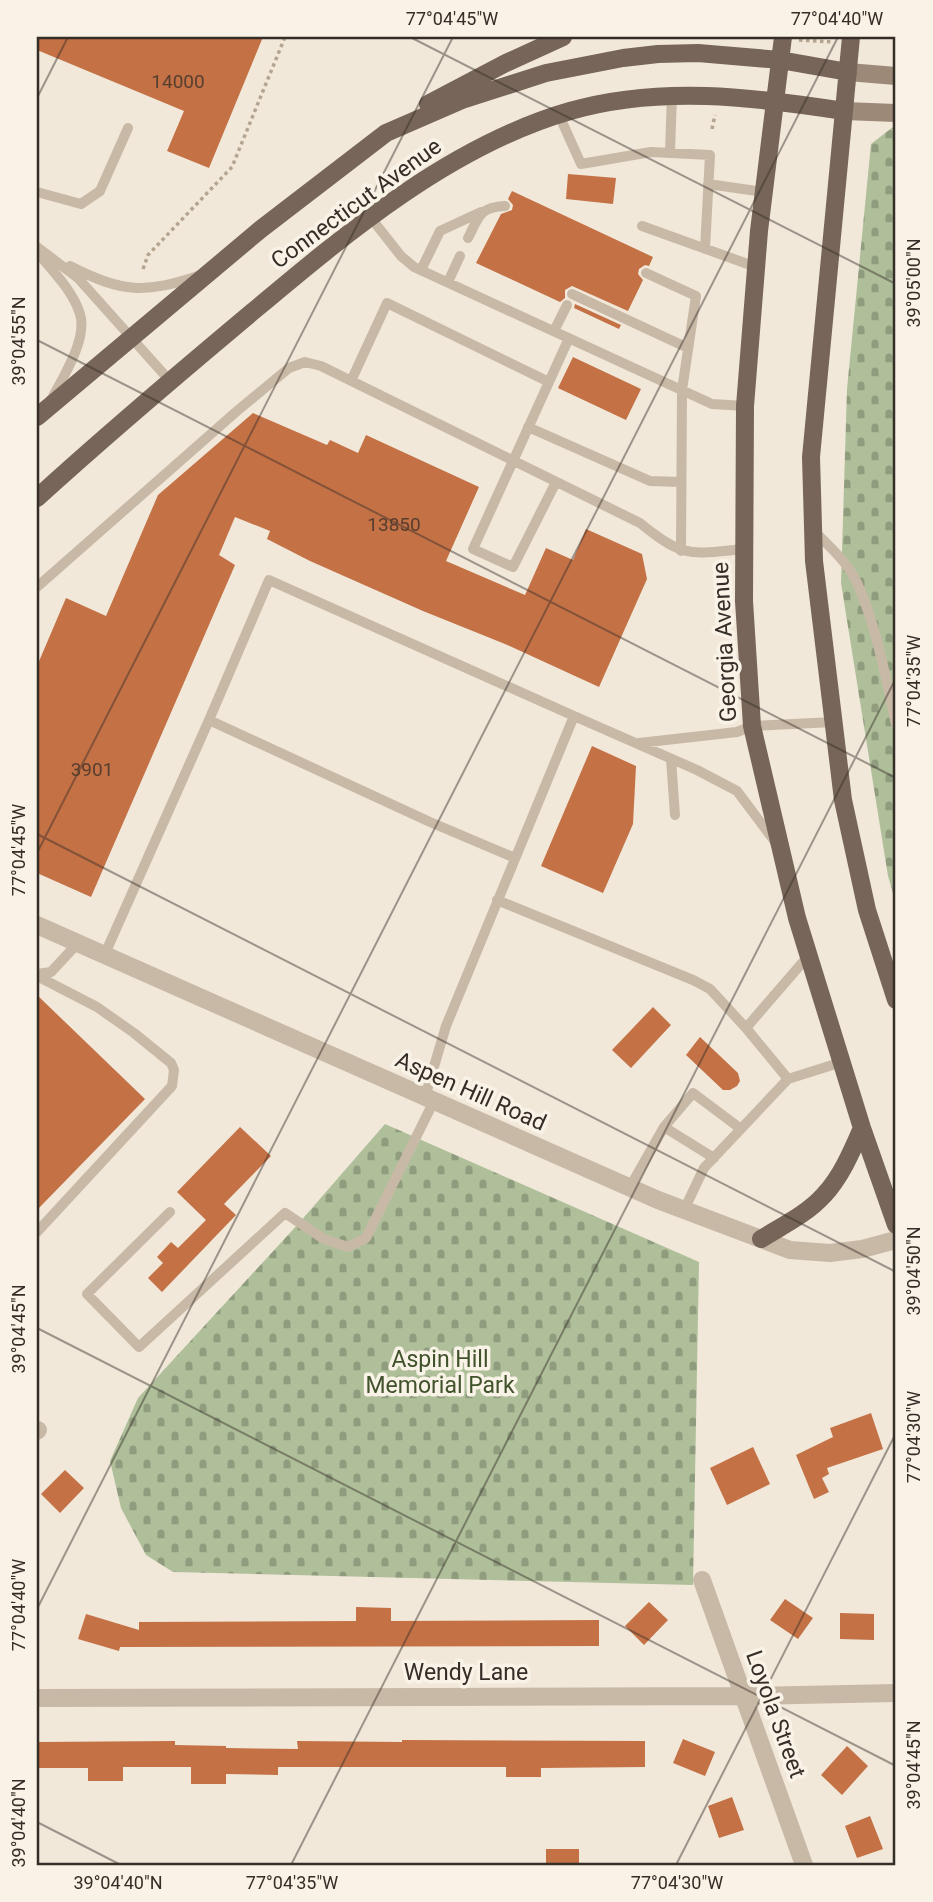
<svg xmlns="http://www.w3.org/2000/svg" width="933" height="1902" font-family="Roboto,sans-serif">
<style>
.cemetery{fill:url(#cemetery-stones)}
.building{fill:#c37145}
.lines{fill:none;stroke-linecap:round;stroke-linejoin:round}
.path{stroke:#b4a490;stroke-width:3.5;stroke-dasharray:3.5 3.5;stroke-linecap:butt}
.service{stroke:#c8b9a6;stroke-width:10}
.minor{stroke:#c8b9a6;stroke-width:18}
.tertiary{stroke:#c8b9a6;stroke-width:18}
.secondary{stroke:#9c8977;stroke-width:18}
.primary{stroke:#766558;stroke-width:18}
.ticks{fill:none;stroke:#352d27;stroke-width:2;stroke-opacity:0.45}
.labels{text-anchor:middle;stroke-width:7;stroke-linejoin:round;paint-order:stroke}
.number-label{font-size:19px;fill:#583e2e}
.street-label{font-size:23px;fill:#352d27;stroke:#f9f2e6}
.park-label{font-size:23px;fill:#40522b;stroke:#f9f2e6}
.neatline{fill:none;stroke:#352d27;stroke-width:2.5}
.ticks-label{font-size:18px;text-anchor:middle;fill:#352d27}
</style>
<defs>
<pattern id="cemetery-stones" width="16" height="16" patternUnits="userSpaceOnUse" patternTransform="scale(1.75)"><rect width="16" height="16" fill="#afbf9a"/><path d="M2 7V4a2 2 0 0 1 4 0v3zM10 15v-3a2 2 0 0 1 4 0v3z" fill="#8f9c7e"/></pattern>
</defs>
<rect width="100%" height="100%" fill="#f1e8da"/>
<path class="cemetery" d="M893,127H896V904L888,876L841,583L847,389L871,144Z
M385,1124L699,1262L693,1585L173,1572L146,1555L121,1508L110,1461L138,1398L299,1223Z"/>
<path class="building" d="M37,37H263L209,168L167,151L184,111L37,50Z
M568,174L616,178L613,204L566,199Z
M512,191L653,257L649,266L645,265L639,269L638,274L643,280L628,311L572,286L565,290V298L560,302L476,263L501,214L512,210L513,205L508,199Z
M575,304L621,325L619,329L574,308Z
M573,357L641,389L626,420L558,388Z
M253,413L327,445L330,440L358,453L366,435L479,487L446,561L525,595L546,548L573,560L586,529L642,554L647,579L599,687L505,644L423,611L310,561L267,539L270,531L235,517L219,555L235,565L91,897L37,873V666L66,598L106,616L158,495Z
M592,746L636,766L633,824L603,893L541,866Z
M37,995L145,1099L37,1210Z
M653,1007L671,1025L631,1068L612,1050Z
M700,1037L738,1073L740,1081L737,1086L730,1090H723L686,1055Z
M240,1127L271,1156L224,1204L236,1215L162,1292L148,1278L163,1263L157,1257L171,1242L178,1248L206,1220L177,1192Z
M871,1413L883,1449L827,1468L829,1474L822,1478L829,1492L814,1499L796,1455L833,1437L830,1428Z
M753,1447L770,1484L727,1505L710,1468Z
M65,1470L84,1488L60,1513L41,1494Z
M785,1599L813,1618L798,1639L770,1620Z
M649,1602L668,1620L644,1645L625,1626Z
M356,1607L391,1608V1621L599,1620V1646L120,1647L119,1651L78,1639L86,1614L139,1630V1622L356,1621Z
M840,1613L874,1614V1640L840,1639Z
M683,1739L715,1752L705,1776L673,1763Z
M402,1740L645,1741V1767L541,1768V1777H506V1767H278V1775L226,1774V1784H191V1767H123V1781H88V1768H37V1742L175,1741V1745L226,1746V1748L298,1749L297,1741L402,1742Z
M847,1746L868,1766L842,1795L821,1775Z
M732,1797L744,1830L719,1838L708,1806Z
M870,1816L883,1849L857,1858L845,1826Z
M546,1849H579V1865H546Z"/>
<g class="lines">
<path class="path" d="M799,40L833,42
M712,129L715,115
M143,269L148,255L232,167L285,37"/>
<path class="service" d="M559,115L581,164L651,152L710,155L705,249
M670,152L672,95
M708,184L764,192
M37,192L81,204L100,191L128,128
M371,218L401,256L414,267L712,404L745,406
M642,226L756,267
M468,238C479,217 479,207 505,206
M37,247L78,278L170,381
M37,252C52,270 73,291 80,314C88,339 62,379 51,400
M70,266C122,293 145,294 201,275
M421,270L440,231L481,212
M646,273L696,296L682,390L681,551
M448,282L460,256
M572,294L688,348
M554,331L567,305
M351,381L387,303L549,382
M528,427L650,481L681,482
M556,482L513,567L473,549L569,338
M814,531C829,546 847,562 856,581C877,625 885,677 896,724
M37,587L237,411L289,368L305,362L321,366L640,523C684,559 690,554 744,549
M574,716L697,770L737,791L776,843
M209,720L430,822L515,858
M639,743L737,732L752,726L834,722
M671,759L675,815
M497,900L693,980L710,989L746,1028
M809,955L746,1028L788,1079L842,1062
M104,956L209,720L269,580L574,716L446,1026L425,1097
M37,974L51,972L78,943
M37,976L97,1007L134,1033L171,1063L174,1070L172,1086L37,1232
M664,1127L693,1093L741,1129
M630,1187L664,1127L714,1158
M684,1210L704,1168L788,1079
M170,1212L87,1294L139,1347L285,1213L324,1239L348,1247L366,1238L434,1101"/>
<path class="minor" d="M37,1431L38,1430
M702,1580L804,1865
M37,1698L744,1696L896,1693"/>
<path class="tertiary" d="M37,925L658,1200L790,1250L830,1253L862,1249L896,1240"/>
<path class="secondary" d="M848,72L896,76
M844,111L896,113"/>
<path class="primary" d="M783,37L759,231L745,406L744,601L752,726L797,918L862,1128L896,1225
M851,37L811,457L814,561L843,800L867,910L896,1000
M428,104L506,63L563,37
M37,417L261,229L386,133L462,100L546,73L623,58L658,54L698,53L780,60L848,72
M37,498C103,438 170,381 238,324C336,242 445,147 570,111C661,85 753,97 844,111
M761,1239C782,1226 807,1214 824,1195C841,1177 852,1151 862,1128"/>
</g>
<path class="ticks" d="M410,37L896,284M37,98L68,37M37,340L896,778M37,834L896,1272M37,853L453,37M37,1328L896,1766M37,1609L838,37M37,1822L121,1865M291,1865L896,678M676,1865L896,1433"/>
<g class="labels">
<g class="number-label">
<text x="178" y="88">14000</text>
<text x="394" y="531">13850</text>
<text x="92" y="776">3901</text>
</g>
<g class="street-label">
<text transform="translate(356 203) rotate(-36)" y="8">Connecticut Avenue</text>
<text transform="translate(724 642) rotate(-93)" y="8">Georgia Avenue</text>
<text transform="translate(471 1091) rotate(24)" y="8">Aspen Hill Road</text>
<text x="466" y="1680">Wendy Lane</text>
<text transform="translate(776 1714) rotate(70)" y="8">Loyola Street</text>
</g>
<g class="park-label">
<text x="440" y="1367">Aspin Hill<tspan x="440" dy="26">Memorial Park</tspan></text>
</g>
</g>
<rect width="933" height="1902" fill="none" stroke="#f9f2e6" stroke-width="77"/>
<rect x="38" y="38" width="856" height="1826" class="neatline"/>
<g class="ticks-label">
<text x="452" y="25">77°04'45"W</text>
<text x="837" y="25">77°04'40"W</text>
<text transform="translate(914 283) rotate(-90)" y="6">39°05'00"N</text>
<text transform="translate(19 341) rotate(-90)" y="6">39°04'55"N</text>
<text transform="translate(914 681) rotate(-90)" y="6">77°04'35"W</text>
<text transform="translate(19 850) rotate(-90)" y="6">77°04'45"W</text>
<text transform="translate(914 1271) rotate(-90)" y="6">39°04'50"N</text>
<text transform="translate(19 1329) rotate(-90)" y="6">39°04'45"N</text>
<text transform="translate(914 1437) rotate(-90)" y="6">77°04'30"W</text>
<text transform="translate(19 1605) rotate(-90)" y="6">77°04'40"W</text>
<text transform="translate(914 1765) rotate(-90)" y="6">39°04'45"N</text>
<text transform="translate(19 1823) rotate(-90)" y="6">39°04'40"N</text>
<text x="118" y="1889">39°04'40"N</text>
<text x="292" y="1889">77°04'35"W</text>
<text x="677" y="1889">77°04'30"W</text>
</g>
</svg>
